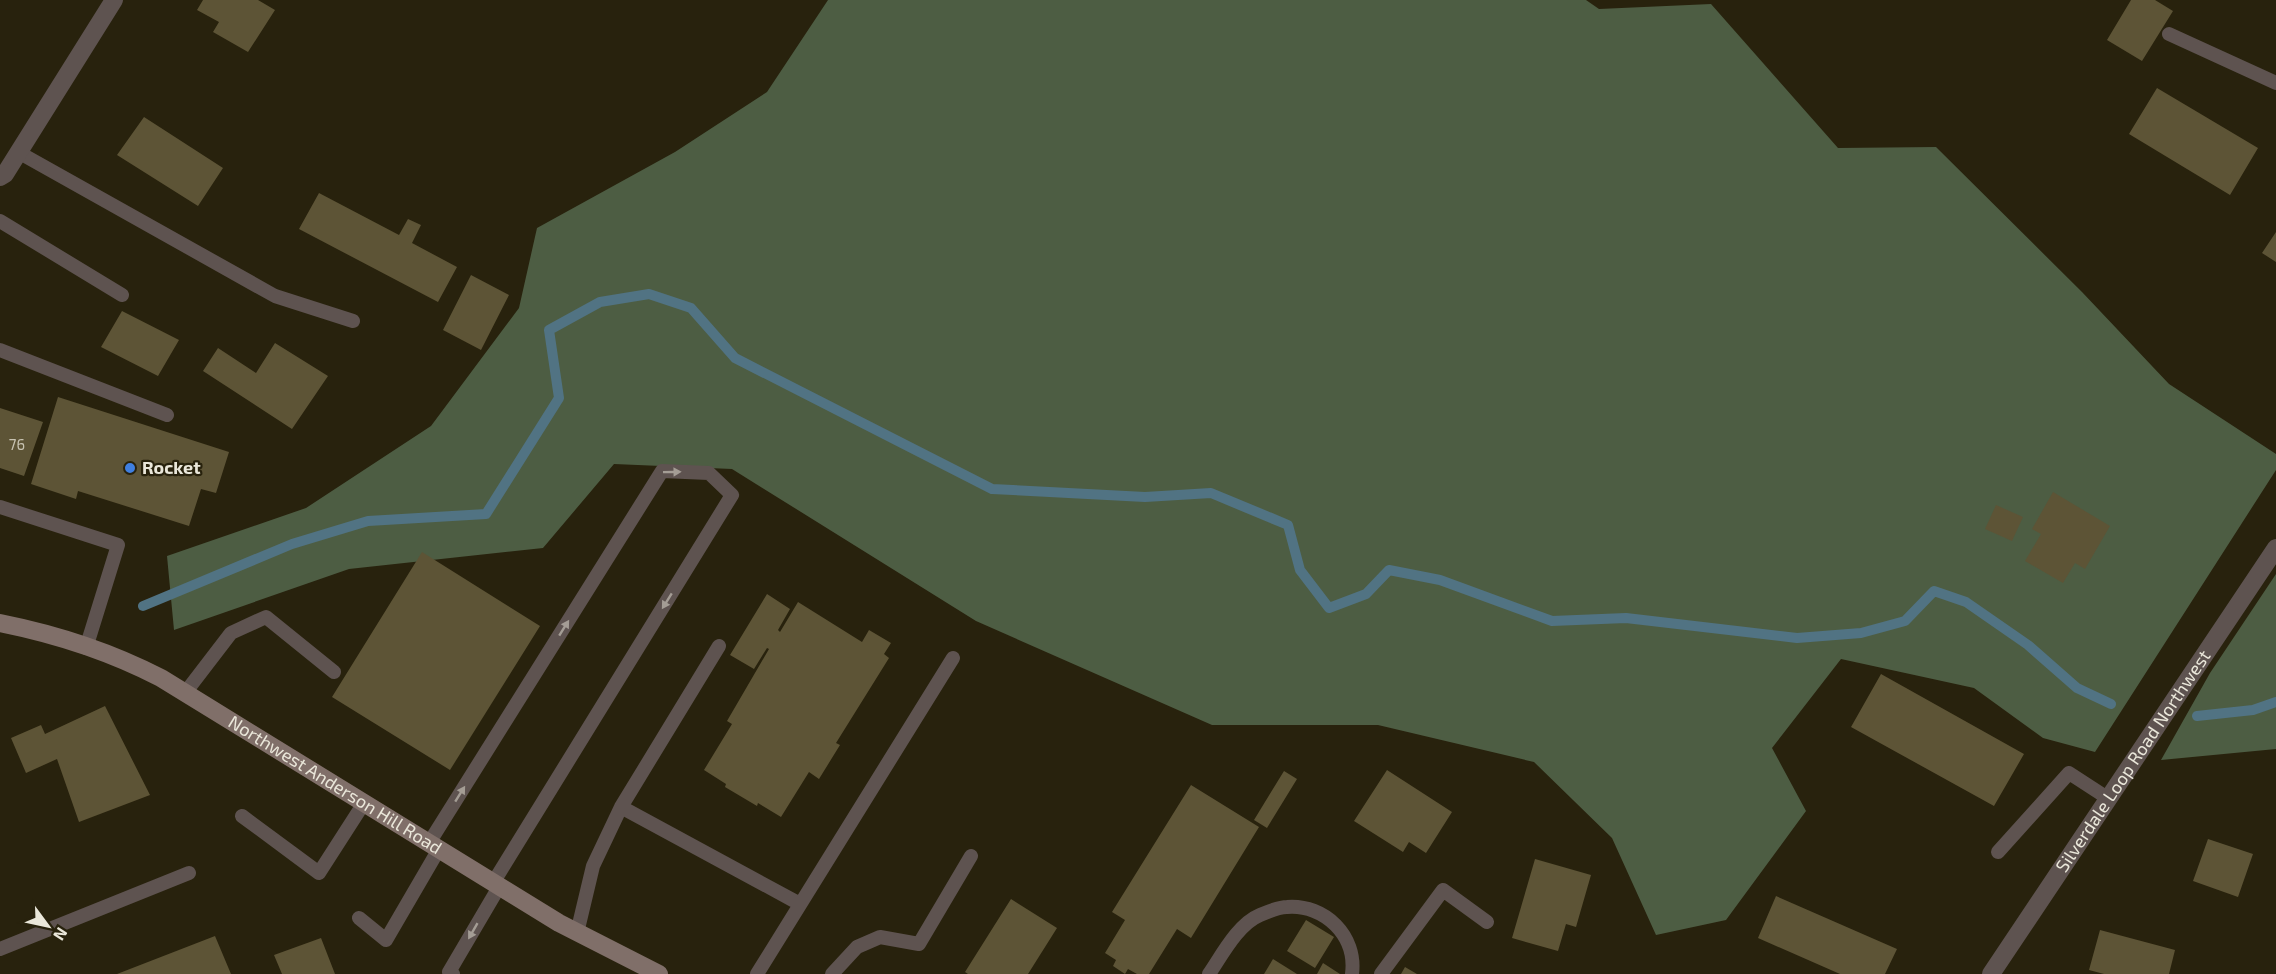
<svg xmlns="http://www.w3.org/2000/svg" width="2276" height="974" font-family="'Exo 2',sans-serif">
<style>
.forest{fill:#4d5d43}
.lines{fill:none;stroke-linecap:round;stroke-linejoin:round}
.stream{stroke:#517383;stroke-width:10}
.building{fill:#5d5436}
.lane{stroke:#5e5350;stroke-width:14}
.street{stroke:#5e5350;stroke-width:18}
.secondary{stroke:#806f69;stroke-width:18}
.oneway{fill:#a49d95}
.shop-dot{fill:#3f7fe0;stroke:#28220d;stroke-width:2}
.labels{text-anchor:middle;stroke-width:4.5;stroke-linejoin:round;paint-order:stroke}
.number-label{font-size:15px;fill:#c7c2b1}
.poi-label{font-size:18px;font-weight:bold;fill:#eae7da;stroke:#28220d;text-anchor:start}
.street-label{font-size:18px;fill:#eae7da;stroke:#28220d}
</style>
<rect width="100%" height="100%" fill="#28220d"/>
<path class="forest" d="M828,0H1586L1599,9L1711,4L1838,148L1936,147L2082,292L2169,384L2276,454V470L2095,752L2043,738L1974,688L1841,659L1772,748L1806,811L1726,920L1656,935L1612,838L1534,762L1378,725H1212L976,621L732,469L614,464L543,548L349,569L174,630L167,556L306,508L431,426L519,308L537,228L675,152L767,92Z
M2276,574V749L2161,760L2210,673Z"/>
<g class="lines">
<path class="stream" d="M143,606L292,544L368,521L486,514L559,398L549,330L600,302L649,294L691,308L735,358L992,489L1145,497L1211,493L1288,525L1300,570L1329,608L1366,594L1389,570L1440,580L1552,621L1626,618L1797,638L1861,633L1905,621L1934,591L1966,602L2028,645L2077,688L2111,704
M2197,716L2253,710L2276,702"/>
</g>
<path class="building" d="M203,0H258L275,10L248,52L213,32L219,22L197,10Z
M2131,0H2155L2173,11L2142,61L2107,40Z
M2157,88L2258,148L2230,195L2129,134Z
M144,117L223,168L198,206L117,155Z
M319,193L399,235L408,219L421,225L412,243L457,267L438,302L299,229Z
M2276,232V262L2262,253Z
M471,275L509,295L481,350L443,330Z
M122,311L179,340L158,376L101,347Z
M275,343L328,376L292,429L203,371L218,348L256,373Z
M58,397L229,452L216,493L201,489L189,526L78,491L76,499L31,484Z
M0,408L43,422L24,476L0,468Z
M2053,492L2110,526L2085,569L2075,563L2063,583L2025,561L2041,534L2032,529Z
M1996,505L2023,517L2012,541L1985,529Z
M422,552L540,626L450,770L332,697Z
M767,594L790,609L778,630L780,632L798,602L862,642L869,630L891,643L884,654L889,658L836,743L840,745L819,779L809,772L781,817L758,803L757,806L725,787L726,784L704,770L732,724L727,721L769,649L767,648L754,669L730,655Z
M1881,674L2024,754L1994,806L1851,727Z
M105,706L150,795L79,822L57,759L26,773L11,738L41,725L45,734Z
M1387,770L1452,812L1426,853L1409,842L1403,852L1354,821Z
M1284,771L1297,779L1267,828L1254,820Z
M1191,785L1259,827L1191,938L1177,929L1149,974H1137L1128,969L1125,974L1113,966L1116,960L1105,953L1125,920L1112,912Z
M2208,839L2253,854L2238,897L2193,881Z
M1535,859L1591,875L1576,927L1566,924L1558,951L1512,938Z
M1776,896L1897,949L1885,974H1840L1758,938Z
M1011,899L1057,928L1028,974H968L965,972Z
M1306,920L1334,937L1315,968L1287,951Z
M2100,930L2175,950L2169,974H2104L2089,970Z
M215,936L231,974H117Z
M321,938L335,974H282L274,955Z
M1273,959L1297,974H1264Z
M1323,963L1340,974H1317Z
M1405,967L1417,974H1401Z"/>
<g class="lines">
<path class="lane" d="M2169,34L2276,83
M18,152L275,296L353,321
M0,221L122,295
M0,350L167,415
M0,507L118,545L86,648
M185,693L231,633L266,617L334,672
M621,807L800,904
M242,816L319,873L364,803
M429,843L662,471L709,473L732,495L493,883
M1998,852L2069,773L2109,799
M359,918L386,940L439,849
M577,933L593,866L621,807L719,646
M0,949L189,873
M453,974L449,972L499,887
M757,974L953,658
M832,974L857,947L880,937L919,944L971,856
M1209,974C1222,955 1238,924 1260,915C1267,912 1279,907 1287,907C1325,904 1357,936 1352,974
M1381,974L1443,890L1487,922"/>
<g class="street">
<path d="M0,177L5,174L114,0"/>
<path id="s1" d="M1991,974L2276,548"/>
</g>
<path class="secondary" id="s2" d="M0,623C55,634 111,652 161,678L559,923L659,974"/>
</g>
<defs><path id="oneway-solid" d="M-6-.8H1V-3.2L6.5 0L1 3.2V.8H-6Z" transform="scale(1.5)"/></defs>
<g class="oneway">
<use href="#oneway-solid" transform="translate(672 472) rotate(-1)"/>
<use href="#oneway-solid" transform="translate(667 601) rotate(122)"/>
<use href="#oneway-solid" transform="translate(564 628) rotate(-58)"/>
<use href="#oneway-solid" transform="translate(460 794) rotate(-58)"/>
<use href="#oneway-solid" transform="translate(473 931) rotate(120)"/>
</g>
<circle class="shop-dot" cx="130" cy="468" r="6"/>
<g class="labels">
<g class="number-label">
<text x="17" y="450">76</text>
</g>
<g class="poi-label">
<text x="142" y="474">Rocket</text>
</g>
<g class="street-label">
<text dy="6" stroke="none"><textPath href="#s1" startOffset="256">Silverdale Loop Road Northwest</textPath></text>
<text dy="6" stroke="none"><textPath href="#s2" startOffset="375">Northwest Anderson Hill Road</textPath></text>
</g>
</g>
<g transform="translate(48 926) rotate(123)" stroke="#28220d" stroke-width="4.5" paint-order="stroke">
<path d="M0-4.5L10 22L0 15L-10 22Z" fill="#eae7da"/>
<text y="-9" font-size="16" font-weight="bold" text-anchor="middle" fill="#eae7da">N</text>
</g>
</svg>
